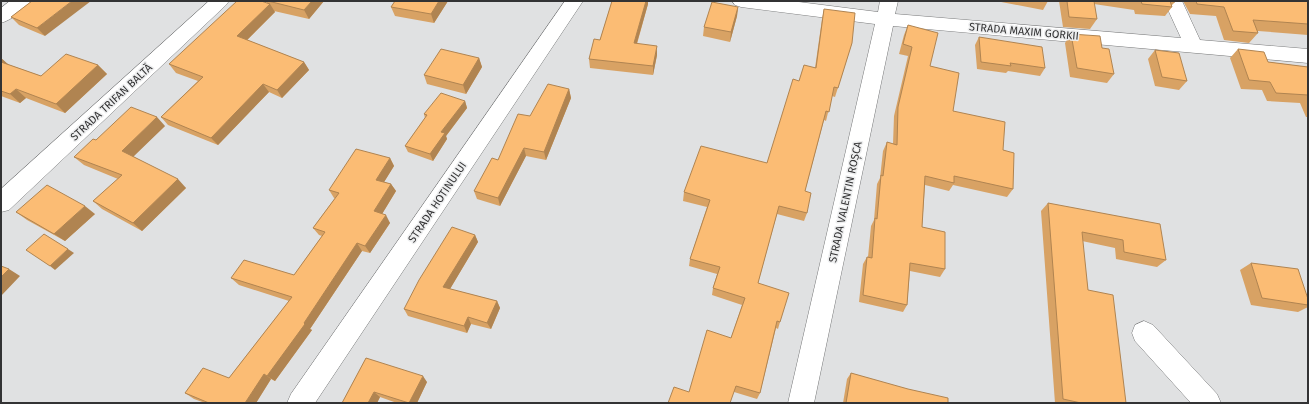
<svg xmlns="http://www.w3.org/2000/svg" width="1309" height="404" font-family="'Fira Sans',sans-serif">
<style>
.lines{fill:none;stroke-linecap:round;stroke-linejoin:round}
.minor-casing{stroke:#777879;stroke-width:1}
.major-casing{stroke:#777879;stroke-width:1}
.minor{fill:#fff;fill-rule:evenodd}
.major{fill:#fff;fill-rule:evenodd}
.wall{fill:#d8a264}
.shaded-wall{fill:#b08451}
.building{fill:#fbbc74;stroke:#b08451}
.labels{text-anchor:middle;stroke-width:3;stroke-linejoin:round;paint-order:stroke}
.street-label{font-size:11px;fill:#333334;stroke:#edeeef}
</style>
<rect width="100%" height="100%" fill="#e0e1e2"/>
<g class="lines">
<defs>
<path id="minor" d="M10,1H31C25,10 11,20 1,23V8Z
M565,1H583L315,403H287L291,394Z
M732,1H791L878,12L880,1H898L895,14L1181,38L1164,1H1182L1200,40L1308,49V63L893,26L814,403H788L875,24L741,7L735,5Z
M1144,321L1153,325L1217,394L1221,403H1191L1135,341L1132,333L1135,325Z"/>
<path id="major" d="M209,1H229L226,5L9,210L1,212V189Z"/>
</defs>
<use href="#minor" class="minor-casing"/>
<use href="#major" class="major-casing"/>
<use href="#minor" class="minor"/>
<use href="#major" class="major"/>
</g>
<path class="wall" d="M32,1L45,36L19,25L11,17Z
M266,1H324L309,19L274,11L275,12L247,40L304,62L309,70L282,98L269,92L218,145L168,125L161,117L198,81L176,73L169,64L267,3Z
M395,1H448L434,23L395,16L391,7Z
M612,1H648V4L637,44L657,55L653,75L590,68L589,59L600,40Z
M996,1H1048L1043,10Z
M1059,1H1174L1175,2L1172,5V7L1165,16L1135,14L1134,10L1094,4L1097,19L1090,29L1063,27Z
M1183,1H1308V35L1258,31V33L1249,43L1224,40L1216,16L1190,14Z
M738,7L737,16L730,42L703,36L704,27Z
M824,9L852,43L835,97L832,96L826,121L824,120L805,191L807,213L804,221L777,214L758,283L780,322L778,329L776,328L760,393L757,399L734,392H689L731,338L742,305L712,295L713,288L717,274L689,266L690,259L707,207L683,201L684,192L767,163L799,81L815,68L822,19Z
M908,25L930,66L953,111L1003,150L1013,189L1007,197L953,185L949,191L925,185L922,227L945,269L940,277L910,271L907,305L903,312L859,302L863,264L867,257H868L871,226L874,220L877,184L880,178L883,151L887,142L893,144L894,116L908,56L899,54L904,35Z
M1071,34L1102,48L1114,74L1107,83L1070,77L1065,43Z
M979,37L1045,68L1040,76L1008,71L1006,73L977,69L975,45Z
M1238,49L1268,62L1308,67V117H1306L1300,103L1267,101L1262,90L1241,89L1230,58Z
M1155,50L1187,81L1179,90L1155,86L1148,59Z
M1,58L7,64L41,76L98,65L107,74L65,113L26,98L20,103L1,96Z
M479,58L482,67L466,94L427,84L424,75Z
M569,89L571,98L546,160L526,156L500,206L477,199L474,191L498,160L530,116Z
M465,101L467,108L446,136L447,139L433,161L408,152L405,146L425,118L424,114Z
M165,126L133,156L186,188L142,231L102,209L93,201L118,179L84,165L74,157L96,140Z
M390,158L394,166L384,182L391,184L396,191L382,214L390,223L370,253L362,251L310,329L312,330L275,381L271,379L256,403H205L194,399L185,393L229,378L289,301L239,285L231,278L294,275L322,236L319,235L313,228L335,198H334L329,190Z
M1048,203L1166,260L1157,267L1116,259L1115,248L1082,241L1088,290L1126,403H1055L1041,211Z
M16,212L95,214L65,241L27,220Z
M475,235L478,242L450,289L497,301L500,308L491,329L471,324L467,333L408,316L404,309Z
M1251,263L1308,299V307L1298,312L1251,305L1240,270Z
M366,358L427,382L417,403H397L380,397L377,403H342Z
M851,373L948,403H843L847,379Z"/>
<path class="shaded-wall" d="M72,1H91L45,36L37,28Z
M312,1H324L309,19L304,10Z
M439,1H448L434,23L431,14Z
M646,1H648V4L634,53V43Z
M270,4L275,12L243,44L237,36Z
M738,7L737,16L730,42L731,32Z
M657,46V55L653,75V66Z
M1,58L9,65H1Z
M479,58L482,67L466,94L463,85Z
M304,62L309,70L282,98L277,90Z
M98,65L107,74L65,113L56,104Z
M263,84L269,92L218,145L211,138Z
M16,89L26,98L20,103L10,94Z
M569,89L571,98L546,160L544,152Z
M465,101L467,108L446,136L447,139L433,161L430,154L441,132Z
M157,117L165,126L131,159L122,151Z
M524,148L526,156L500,206L498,198Z
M390,158L394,166L381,187L376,180Z
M178,179L186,188L142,231L133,223Z
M391,184L396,191L379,219L374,211Z
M85,206L95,214L65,241L54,234Z
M386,215L390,223L370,253L365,246Z
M475,235L478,242L447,294L443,287Z
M357,243L362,251L310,329L312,330L275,381L267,376L304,323Z
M68,249L74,253L55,270L50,266Z
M9,269L20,276L1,296V277Z
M497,301L500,308L491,329L487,323Z
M468,317L471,324L467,333L464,326Z
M264,374L271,379L256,403H245Z
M423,376L427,382L417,403H409Z
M374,392L380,397L377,403H368Z"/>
<path class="building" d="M32,1H72L37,28L11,17Z
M237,1H261L270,4L237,36L304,62L277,90L263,84L211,138L161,117L203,77L169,64Z
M268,1H312L304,10Z
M395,1H439L431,14L391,7Z
M612,1H646L634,43L657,46L653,66L589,59L594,39L600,40Z
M1067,1H1094L1097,19L1069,17Z
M1141,1H1174L1175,2L1170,1L1172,7L1142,4Z
M1196,1H1308V24L1253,20L1258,33L1233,31L1224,7L1197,4Z
M712,2L738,7L731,32L704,27Z
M824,9L855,13L852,43L838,88L834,87L829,112L826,111L805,191L811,193L807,213L779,206L758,283L789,293L780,322L777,321L760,393L736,386L730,403H668L674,387L689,392L707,330L731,338L745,298L713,288L720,267L690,259L710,200L684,192L701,146L767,163L793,79L799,81L804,65L816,68Z
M908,25L938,33L930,66L959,73L953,111L1005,122L1003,150L1014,153L1013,189L954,176V183L925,176L922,227L945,232V269L910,263L907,305L863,295L867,257L872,258L875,218L877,219L881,175L883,176L887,142L897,145L898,107L912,47L903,44Z
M1071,34L1100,36L1102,48L1109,49L1114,74L1077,68Z
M979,37L1042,47L1045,68L1010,63L1011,66L981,62Z
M441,49L479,58L463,85L424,75Z
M1238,49L1264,52L1268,62L1308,67V95L1276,93L1270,82L1249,80Z
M1155,50L1179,53L1187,81L1162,77Z
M66,54L98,65L56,104L16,89L10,94L1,91V62L41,76Z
M548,84L569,89L544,152L524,148L498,198L474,191L492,158L498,160L518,114L530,116Z
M441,93L465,101L441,132L445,133L430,154L405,146L427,115L424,114Z
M131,107L157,117L122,151L178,179L133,223L93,201L122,175L74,157L93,139L96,140Z
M356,149L390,158L376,180L391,184L374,211L386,215L365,246L357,243L304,323L305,324L267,376L264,374L245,403H209L185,393L203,368L229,378L292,297L231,278L244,260L294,275L325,232L313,228L339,193L329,190Z
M47,185L85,206L54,234L16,212Z
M1048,203L1160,224L1166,260L1124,252L1123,240L1082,232L1088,290L1113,295L1126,403H1081L1063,399Z
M452,227L475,235L443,287L497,301L487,323L468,317L464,326L404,309L419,280Z
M44,234L68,249L50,266L26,250Z
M1251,263L1298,269L1308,299V305L1262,298Z
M1,266L9,269L1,277Z
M366,358L423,376L409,403L374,392L368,403H342Z
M851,373L908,389L948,398V403H846Z"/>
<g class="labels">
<g class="street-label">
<text transform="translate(1024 31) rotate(5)" y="4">STRADA MAXIM GORKII</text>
<text transform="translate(111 102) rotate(-43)" y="4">STRADA TRIFAN BALTĂ</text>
<text transform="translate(437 202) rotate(-56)" y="4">STRADA HOTINULUI</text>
<text transform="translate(845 202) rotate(-78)" y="4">STRADA VALENTIN ROȘCA</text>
</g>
</g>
<rect width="1309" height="404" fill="none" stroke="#333334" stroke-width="4"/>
</svg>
